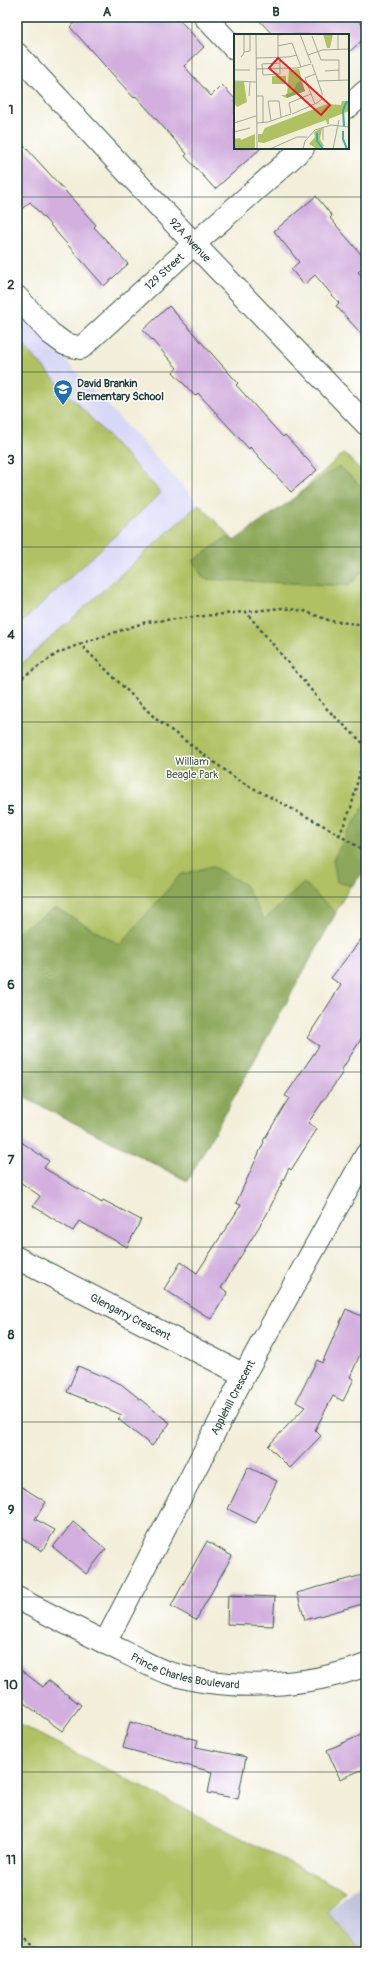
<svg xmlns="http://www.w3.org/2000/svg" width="383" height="1969" font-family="Pangolin,sans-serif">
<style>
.built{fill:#d7d7f8}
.industrial{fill:#bfc2dd}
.green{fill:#b0c164;stroke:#687f4c}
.forest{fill:#8ca75a;stroke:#567247}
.building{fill:#d2afde}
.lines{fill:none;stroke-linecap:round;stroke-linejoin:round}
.minor-casing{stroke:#3f584d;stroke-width:24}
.path{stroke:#3f584d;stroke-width:2.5;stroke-dasharray:3 3;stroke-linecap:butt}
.minor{stroke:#fff;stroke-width:22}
.grid{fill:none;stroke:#1f3d34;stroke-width:1;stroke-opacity:0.55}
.labels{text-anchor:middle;stroke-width:3;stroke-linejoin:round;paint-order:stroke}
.street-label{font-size:11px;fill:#1f3d34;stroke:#fff}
.poi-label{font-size:11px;font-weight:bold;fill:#1f3d34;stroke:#fff;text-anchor:start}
.park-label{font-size:11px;fill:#435e40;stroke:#fff}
.inset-river{fill:none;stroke:#3badb5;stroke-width:2}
.inset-road{fill:none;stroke:#9ea797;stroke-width:1}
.view{fill:#d62828;fill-opacity:0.15;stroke:#d62828;stroke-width:2}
.inset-edge{fill:none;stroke:#1f3d34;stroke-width:2}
.neatline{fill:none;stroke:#1f3d34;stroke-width:1.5}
.grid-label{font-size:13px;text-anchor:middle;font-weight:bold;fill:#1f3d34}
</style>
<rect width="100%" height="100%" fill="#fff"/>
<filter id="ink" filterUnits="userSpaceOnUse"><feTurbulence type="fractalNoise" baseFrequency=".025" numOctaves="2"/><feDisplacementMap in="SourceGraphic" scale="8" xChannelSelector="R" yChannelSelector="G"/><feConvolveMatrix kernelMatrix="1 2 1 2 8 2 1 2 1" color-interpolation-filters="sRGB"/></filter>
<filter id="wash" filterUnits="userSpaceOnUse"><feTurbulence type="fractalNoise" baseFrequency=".012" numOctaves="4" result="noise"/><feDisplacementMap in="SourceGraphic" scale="16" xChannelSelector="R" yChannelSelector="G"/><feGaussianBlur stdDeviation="0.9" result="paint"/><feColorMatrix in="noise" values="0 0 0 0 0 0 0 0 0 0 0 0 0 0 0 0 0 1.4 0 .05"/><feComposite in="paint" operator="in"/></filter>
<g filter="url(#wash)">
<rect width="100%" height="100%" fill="#f2eed9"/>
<path class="built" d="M17,308L199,504L17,668Z"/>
<path class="industrial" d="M366,1879V1952H363L327,1912Z"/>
<path class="green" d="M17,339L161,493L17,627Z
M344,453L366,476V866L349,888L187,1181L17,1093V668L199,504L240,547Z
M17,1723L345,1891L327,1912L363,1952H17Z"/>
<path class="forest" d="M339,466L366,491V567L349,586L204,579L193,561L227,537L234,541Z
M366,803V869L352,886L337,882L333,859Z
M212,866L245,885L264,920L304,883L336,913L188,1180L17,1094V932L56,908L120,945L180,875Z"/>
<g id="blocks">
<path class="building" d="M81,17H177L204,47L184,66L211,96L222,85L235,99V148H261L215,189L185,156L187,154L136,96L134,98L70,27Z
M256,17H355L366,29V37L348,53V35H273Z
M17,138L96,225L94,227L128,264L104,286L30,202L17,213Z
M316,196L332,216L330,218L366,260V265L358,272L366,281V339L336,306L339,303L315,275L304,285L291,269L299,262L274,231Z
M169,306L238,383L236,385L283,437L285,435L317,470L291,492L250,447L249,449L198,393L195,396L173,372L177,368L143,330Z
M366,933V1031L341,1071L343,1072L308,1123L317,1129L291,1170L289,1168L267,1214L221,1288L228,1292L211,1319L164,1289L181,1262L197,1273L241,1205L236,1203L264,1142L263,1141L289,1098L285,1096L319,1046L307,1038L341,985L331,978Z
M17,1139L49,1161L44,1168L102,1203L103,1200L141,1220L127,1247L79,1221L73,1231L33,1206L40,1196L17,1180Z
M346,1309L366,1318V1341L350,1377L354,1379L343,1401L333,1396L315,1430L321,1436L290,1468L268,1446L305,1407L296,1402L317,1360L322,1363Z
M78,1366L121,1384L170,1423L152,1446L118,1419L122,1415L67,1392Z
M248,1467L277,1481L256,1523L228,1509Z
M17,1484L46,1502L35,1519L55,1530L42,1551L22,1539L17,1548Z
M73,1522L106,1549L86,1574L53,1547Z
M207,1541L232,1556L196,1620L171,1606Z
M366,1574V1603L305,1620L297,1593Z
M228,1595L275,1597L273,1626L227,1624Z
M17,1667L43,1687L48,1680L81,1705L62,1731L17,1698Z
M130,1722L198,1740L196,1747L246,1757L238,1799L208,1793L212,1772L123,1748Z
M366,1733V1768L340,1779L327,1750Z"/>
</g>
</g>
<g filter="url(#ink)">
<use href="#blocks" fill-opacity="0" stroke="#3f584d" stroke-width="1"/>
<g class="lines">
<defs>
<g id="minor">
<path d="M205,17L235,49"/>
<path id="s1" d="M17,54L194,244L366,424"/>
<path d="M348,107L366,91"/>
<path id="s2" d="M17,297L50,333L65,344L81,348L194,244L303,148"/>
<path id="s3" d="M17,1258L244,1375"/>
<path id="s4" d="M17,1598C54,1617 91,1636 128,1654C141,1660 155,1669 169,1673C229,1692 308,1687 366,1665"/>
<path id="s5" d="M105,1643L244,1375L366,1155"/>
</g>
</defs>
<use href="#minor" class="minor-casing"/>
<path class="path" d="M245,611L327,709L366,746
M80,644L146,622L282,608L304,611L331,621L366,625
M17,681L58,653L80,644L156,719L238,780L328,828L366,852
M339,836L351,808L366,746
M17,1931L40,1952"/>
<use href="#minor" class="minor"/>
</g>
</g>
<path class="grid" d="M192,17V1952M17,197H366M17,372H366M17,547H366M17,722H366M17,897H366M17,1072H366M17,1247H366M17,1422H366M17,1597H366M17,1772H366"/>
<defs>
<symbol id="school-pin" viewBox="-11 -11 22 30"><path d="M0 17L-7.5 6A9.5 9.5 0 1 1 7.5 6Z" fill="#1f6fb2" stroke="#fff"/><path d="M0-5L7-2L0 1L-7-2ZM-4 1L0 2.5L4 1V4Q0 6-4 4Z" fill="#fff"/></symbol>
</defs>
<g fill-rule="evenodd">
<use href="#school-pin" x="52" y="378" width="22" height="30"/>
</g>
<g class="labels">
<g class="street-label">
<text dy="4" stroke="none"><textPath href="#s1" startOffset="254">92A Avenue</textPath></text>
<text dy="4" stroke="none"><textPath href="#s2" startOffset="197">129 Street</textPath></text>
<text dy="4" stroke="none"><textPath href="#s3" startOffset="128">Glengarry Crescent</textPath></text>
<text dy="4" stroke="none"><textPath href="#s5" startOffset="277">Applehill Crescent</textPath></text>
<text dy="4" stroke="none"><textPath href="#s4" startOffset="185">Prince Charles Boulevard</textPath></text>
</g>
<g class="poi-label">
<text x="77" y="387">David Brankin<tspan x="77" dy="13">Elementary School</tspan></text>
</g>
<g class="park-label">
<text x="192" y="765">William<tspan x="192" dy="13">Beagle Park</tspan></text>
</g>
</g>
<g transform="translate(234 34)">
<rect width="115" height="115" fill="#f2eed9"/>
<path d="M89,0H99L96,14H93ZM65,35L71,57L52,64L47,61H53L55,36ZM38,42H52V50H38ZM0,48H10L13,68L3,73L0,69ZM108,67H115V77L95,85V90H93L92,86L30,109L24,108V100H28L31,94L93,70L107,71ZM88,94L86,105L90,112L83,115L75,110L81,103L80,98ZM21,100V114L0,115V105L6,104L7,106Z" fill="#b0c164"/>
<path d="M67,47L71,57L53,64L52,60L58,59L63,49Z" fill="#8ca75a"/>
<path class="inset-river" d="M110,92L109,76L113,67M109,97V105L113,115M83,99V107L89,115"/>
<path class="inset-road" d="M22,0L23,115M66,0L77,29M78,2L87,26H105V47M44,12L58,9L67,33M104,15V0M10,18L16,17V0M74,21L88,16L115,15M7,23L10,19V0M22,24L55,23L63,21M44,24V1L53,0M46,24V40L29,41L28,30L46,29M22,35L63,34L77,30M0,36H16M91,37L105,36M0,47L22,48M84,47L115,46M15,62L16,48M23,62H29V89M81,70L71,44L81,40M57,79L55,69L77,60M58,80L83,69L88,65V59L78,30M37,87L34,67H45L47,83M0,89L22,82M23,89L34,88L57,80M89,93V106M0,98L16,94M36,115L63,103H73M69,115L71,107L81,96L97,91L115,93M99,115L105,86"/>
<path class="view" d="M44,24L96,71L87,81L35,34Z"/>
<rect width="115" height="115" class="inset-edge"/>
</g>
<rect width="383" height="1969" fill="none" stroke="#fff" stroke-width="44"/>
<rect x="22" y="22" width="339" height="1925" class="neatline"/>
<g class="grid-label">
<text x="107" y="16">A</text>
<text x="276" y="16">B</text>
<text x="11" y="114">1</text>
<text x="11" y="289">2</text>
<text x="11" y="464">3</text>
<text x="11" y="639">4</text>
<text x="11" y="814">5</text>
<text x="11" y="989">6</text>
<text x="11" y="1164">7</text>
<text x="11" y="1339">8</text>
<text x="11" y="1514">9</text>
<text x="11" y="1689">10</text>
<text x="11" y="1864">11</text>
</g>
</svg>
